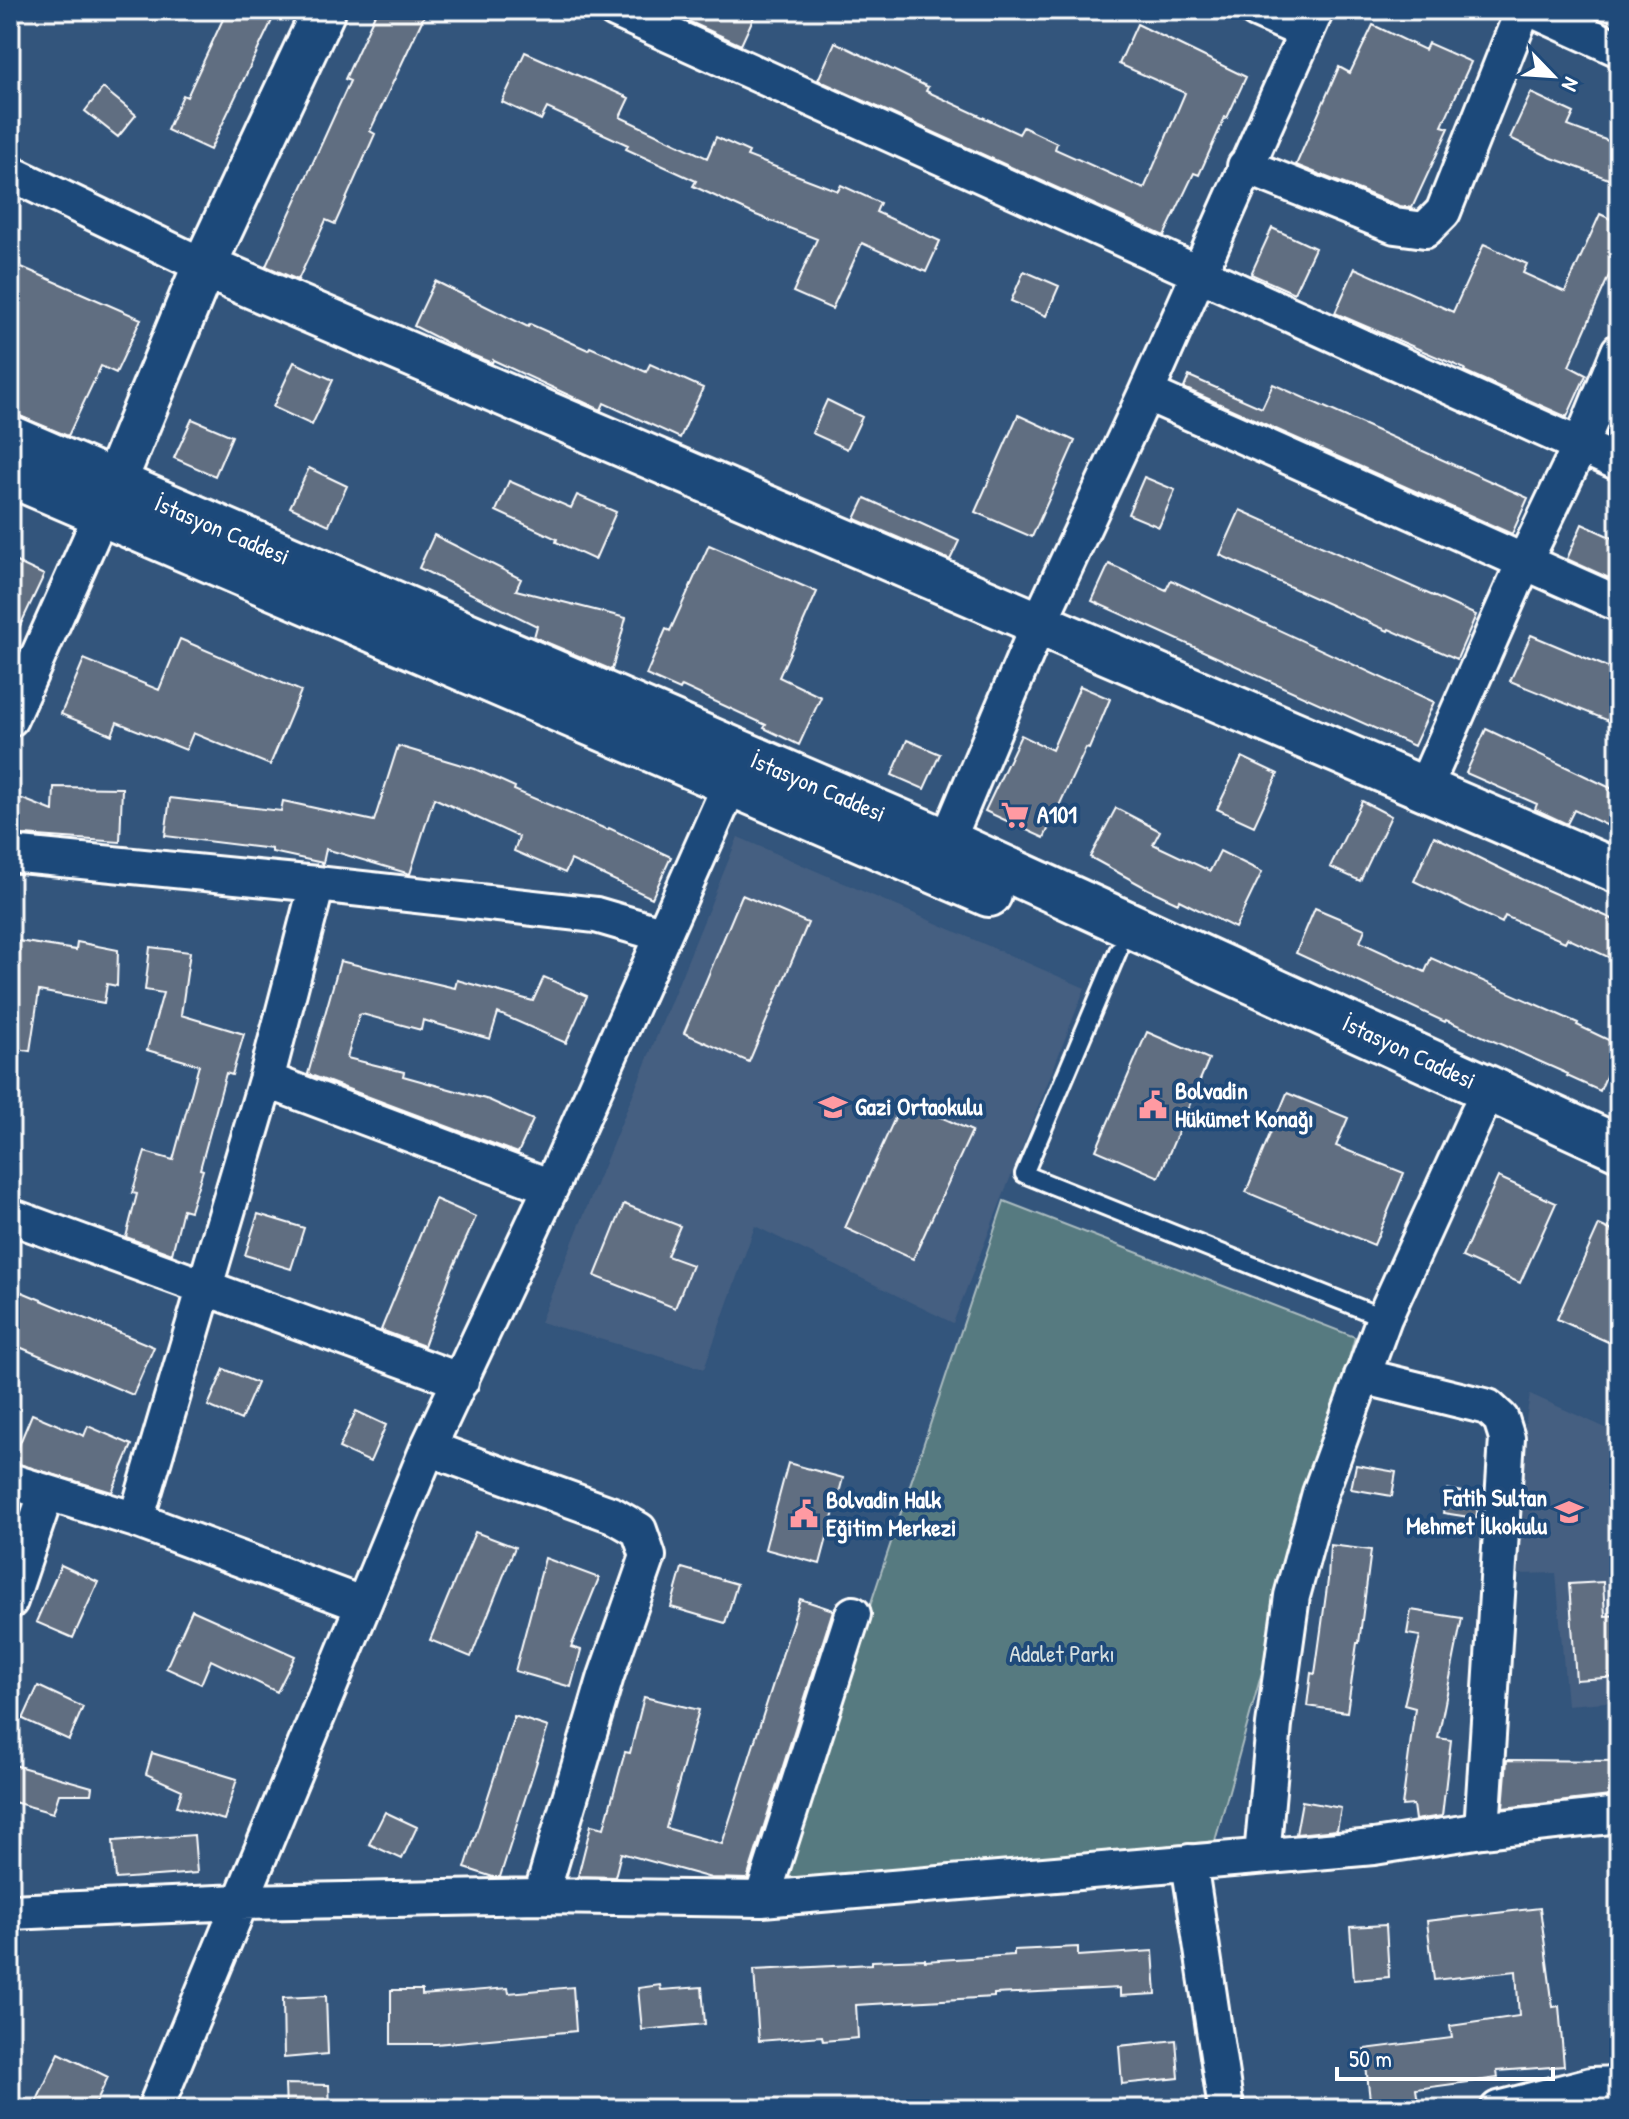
<svg xmlns="http://www.w3.org/2000/svg" width="1629" height="2119" font-family="'Patrick Hand',sans-serif">
<style>
.built{fill:#455f81}
.green{fill:#577a80;stroke:#abbcc0;stroke-width:2}
.building{fill:#616e81;stroke:#fff;stroke-width:2}
.lines{fill:none;stroke-linecap:round;stroke-linejoin:round}
.service-casing{stroke:#fff;stroke-width:22}
.minor-casing{stroke:#fff;stroke-width:40}
.tertiary-casing{stroke:#fff;stroke-width:48}
.secondary-casing{stroke:#fff;stroke-width:50}
.service{stroke:#1f4a7a;stroke-width:16}
.minor{stroke:#1f4a7a;stroke-width:34}
.tertiary{stroke:#1f4a7a;stroke-width:42}
.secondary{stroke:#1f4a7a;stroke-width:44}
.labels{text-anchor:middle;stroke-width:8;stroke-linejoin:round;paint-order:stroke}
.street-label{font-size:24px;fill:#fff;stroke:#1f4a7a}
.poi-label{font-size:24px;font-weight:bold;fill:#fff;stroke:#1f4a7a;text-anchor:start}
.park-label{font-size:24px;fill:#d5dedf;stroke:#1f4a7a}
</style>
<rect width="100%" height="100%" fill="#33557c"/>
<filter id="ink" filterUnits="userSpaceOnUse"><feTurbulence type="fractalNoise" baseFrequency=".0125" numOctaves="2"/><feDisplacementMap in="SourceGraphic" scale="16" xChannelSelector="R" yChannelSelector="G"/><feConvolveMatrix kernelMatrix="1 2 1 2 8 2 1 2 1" color-interpolation-filters="sRGB"/></filter>
<g filter="url(#ink)">
<path class="built" d="M738,837L1085,988L953,1323L755,1226L704,1369L540,1322Z
M1530,1394L1617,1433L1619,1430V1701L1567,1705L1556,1573L1518,1574L1521,1451Z"/>
<path class="green" d="M1004,1201L1355,1337L1215,1841L778,1884Z"/>
<path class="building" d="M208,10H277L210,150L167,130L183,95L187,97L224,17Z
M377,10H427L370,131L375,134L335,224L326,220L298,280L266,266L350,81L345,79Z
M664,10H757L741,45Z
M1137,24L1246,77L1227,118L1225,117L1199,175L1194,173L1164,236L818,80L835,42L928,87L926,91L1019,134L1023,127L1057,143L1055,149L1144,189L1185,93L1119,64Z
M1373,25L1425,50L1428,43L1471,62L1442,126L1449,128L1412,208L1400,206L1296,165L1339,67L1350,73Z
M525,52L629,98L620,117L707,158L716,137L749,152L747,156L838,191L841,185L880,203L876,212L940,241L926,272L862,243L832,309L793,292L817,239L756,215L693,186L696,181L626,149L628,145L547,108L541,120L502,102Z
M103,88L136,115L118,137L85,111Z
M1531,93L1574,113L1568,126L1619,145V168L1614,181L1552,158L1510,138Z
M1600,214L1619,223V253L1569,366L1586,375L1567,417L1464,371L1465,369L1335,313L1355,268L1453,312L1484,244L1527,264L1523,273L1565,292Z
M1272,228L1315,248L1294,293L1251,274Z
M10,262L141,319L116,373L101,366L68,436L10,412Z
M1024,271L1059,286L1046,316L1011,301Z
M435,281L528,327L530,324L588,350L590,347L646,372L650,364L703,388L680,438L604,403L601,410L493,360L492,363L465,352L414,326Z
M294,362L333,380L312,425L273,407Z
M1189,376L1262,408L1273,384L1528,498L1512,534L1184,388Z
M827,400L862,417L847,449L812,433Z
M1018,415L1075,441L1032,537L975,512Z
M192,419L232,436L215,476L174,458Z
M309,468L347,486L329,525L290,507Z
M1144,477L1175,490L1159,527L1128,514Z
M509,481L571,508L577,495L616,512L595,560L556,542L557,539L496,511Z
M865,498L959,541L950,560L855,519Z
M1240,510L1476,615L1457,659L1389,629L1388,631L1220,555Z
M1582,524L1619,541V556L1609,578L1567,559Z
M434,535L521,579L516,590L626,618L612,670L534,637L537,626L419,568Z
M709,545L817,592L779,677L821,697L799,745L764,728L766,725L682,686L680,690L646,675L666,629L670,631Z
M10,559L44,575L10,647Z
M1109,564L1166,590L1171,580L1434,702L1414,746L1092,601Z
M1531,635L1619,672V725L1510,681Z
M180,639L301,691L270,765L193,733L186,750L117,722L112,735L61,714L84,659L159,690Z
M1080,686L1110,699L1089,749L1086,748L1044,838L985,811L1021,735L1052,750Z
M1486,729L1619,792V831L1574,810L1567,824L1535,809L1537,804L1466,773Z
M907,740L940,754L924,789L892,775Z
M398,746L475,769L515,787L514,790L608,830L609,828L671,857L652,898L571,860L565,873L514,851L519,837L434,798L410,874L326,849L323,863L272,852V849L165,836L170,798L281,811L283,801L374,821Z
M1242,757L1278,774L1254,826L1217,809Z
M54,787L122,788L120,842L10,834V794L53,811Z
M1362,801L1391,816L1360,881L1330,867Z
M1116,808L1160,831L1153,844L1210,871L1220,851L1262,872L1235,928L1179,900L1178,903L1148,889L1090,857Z
M1434,836L1522,879L1619,922V962L1567,938L1565,942L1505,916L1502,923L1414,881Z
M742,895L808,923L749,1062L684,1033Z
M1315,908L1365,929L1360,942L1425,972L1431,958L1578,1023L1577,1025L1619,1045L1600,1091L1567,1076L1568,1074L1446,1020L1445,1022L1296,953Z
M12,940L76,950L77,942L118,950L117,986L107,984L104,1003L39,991L30,1051L10,1048Z
M150,947L190,952L181,1015L244,1034L232,1075L226,1073L200,1169L203,1170L190,1211L183,1209L172,1254L126,1237L137,1194L132,1193L145,1152L173,1160L199,1065L147,1050L163,993L145,990Z
M340,961L455,988L457,980L533,1001L544,977L587,996L566,1043L498,1013L490,1039L423,1020L421,1030L362,1014L359,1015L347,1058L404,1072L403,1076L489,1100L533,1120L518,1153L308,1074Z
M1147,1032L1209,1059L1159,1177L1096,1150Z
M1287,1093L1348,1118L1336,1146L1404,1173L1374,1245L1246,1192Z
M903,1100L972,1131L913,1259L845,1228Z
M1498,1177L1556,1203L1520,1283L1462,1257Z
M435,1199L476,1217L452,1270L424,1346L381,1330Z
M624,1204L680,1226L667,1256L692,1265L675,1308L595,1276Z
M258,1214L304,1228L291,1269L245,1255Z
M1599,1225L1619,1234V1347L1557,1319Z
M10,1287L154,1347L133,1395L10,1343Z
M224,1369L257,1383L241,1420L208,1406Z
M356,1411L386,1425L370,1462L339,1448Z
M32,1414L84,1436L88,1426L132,1445L112,1492L12,1462Z
M788,1463L843,1478L820,1564L765,1549Z
M1356,1465L1396,1472L1392,1496L1351,1489Z
M1447,1489L1480,1495L1476,1518L1443,1513Z
M475,1532L515,1547L471,1657L430,1640Z
M1330,1545L1371,1550L1359,1643H1357L1347,1712L1307,1706L1311,1673L1315,1674L1328,1580Z
M545,1558L599,1578L571,1647L581,1650L571,1687L515,1671Z
M61,1565L98,1582L73,1638L36,1622Z
M682,1568L737,1584L725,1623L671,1607Z
M1603,1582L1605,1616L1619,1615V1677L1576,1680L1569,1584Z
M800,1599L833,1610L747,1879L711,1878L621,1853L615,1877L578,1876L591,1825L604,1828L625,1752L630,1753L644,1697L699,1710L666,1828L722,1844Z
M192,1610L295,1656L277,1692L211,1660L201,1684L166,1668Z
M1411,1610L1462,1618L1438,1738L1451,1740L1442,1816L1415,1820L1413,1805L1402,1806L1415,1708L1404,1705L1420,1636L1407,1634Z
M38,1686L83,1707L69,1740L23,1719Z
M514,1716L548,1727L500,1877H493L465,1868Z
M152,1753L237,1779L224,1820L177,1806L182,1790L146,1774Z
M1507,1760L1619,1761V1795L1503,1808Z
M14,1765L92,1787L91,1794H59L53,1813L10,1801V1778Z
M1302,1801L1341,1808L1337,1830L1296,1834Z
M385,1812L417,1827L402,1859L369,1844Z
M194,1835L197,1873L116,1879L113,1841Z
M1540,1908L1553,2007L1559,2006L1564,2066L1497,2071L1498,2078L1416,2089L1418,2102L1371,2108L1364,2049L1452,2038L1450,2026L1519,2016L1516,1971L1434,1980L1427,1921Z
M1386,1925L1389,1977L1354,1980L1350,1927Z
M1078,1947V1956L1153,1951L1156,1994L1120,1996V1988L994,1994V1997L856,2005L858,2038L823,2041L822,2036L759,2041L754,1970L872,1964V1961L925,1959V1961L1014,1955V1950Z
M660,1985L661,1990L702,1987L705,2024L642,2030L638,1988Z
M573,1987L576,2031L436,2044H391V1990H422V1995L508,1988L509,1993Z
M326,1996L328,2054L284,2058L283,1998Z
M1176,2040L1179,2078L1122,2084L1119,2046Z
M59,2053L108,2077L93,2109H33Z
M285,2084L329,2085L330,2109H286Z"/>
<g class="lines">
<defs>
<path id="service" d="M1118,951L1024,1174L1384,1318"/>
<path id="minor" d="M615,10L1619,463
M1256,10L1306,32
M1533,10L1619,49
M1245,166L1395,226L1425,230L1443,212L1523,10
M10,173L204,266
M1146,393L1619,604
M10,719L102,513
M1424,789L1525,560L1580,446L1619,351
M10,854L317,884L596,915L661,934
M938,863L1038,625L1146,393L1316,10
M266,1080L551,1187
M10,1216L461,1381
M1362,1376L1488,1407L1501,1419L1507,1438L1482,1830
M428,1448L613,1515L639,1530L648,1556L606,1676L541,1896
M10,1481L136,1520L361,1604
M136,1520L266,1080L317,884
M10,1601L46,1494
M1262,1856L1274,1725L1292,1596L1320,1493L1384,1318L1478,1112
M1189,1862L1226,2109
M762,1899L853,1614
M10,1912L240,1902L541,1896L762,1899L1374,1847L1482,1830L1619,1815
M155,2109L428,1448L551,1187L730,785
M1498,2109L1591,2085L1619,2084"/>
<path id="tertiary" d="M204,266L1619,872
M102,513L204,266L324,10"/>
<path id="secondary" d="M10,438L947,842L1619,1148
M10,474L989,894"/>
</defs>
<use href="#service" class="service-casing"/>
<use href="#minor" class="minor-casing"/>
<use href="#tertiary" class="tertiary-casing"/>
<use href="#secondary" class="secondary-casing"/>
<use href="#service" class="service"/>
<use href="#minor" class="minor"/>
<use href="#tertiary" class="tertiary"/>
<use href="#secondary" class="secondary"/>
</g>
</g>
<defs>
<symbol id="supermarket-bare" viewBox="-9 -9 18 18"><path d="M-6-5.5h2.5l.6 2H6L4.5 2H-2.5L-4.4-4H-6ZM-1.5 3.2a1.3 1.3 0 1 0 .1 0ZM3 3.2a1.3 1.3 0 1 0 .1 0Z" fill="#ff9aa2" stroke="#1f4a7a" stroke-width="2.5" paint-order="stroke"/></symbol>
<symbol id="civic-bare" viewBox="-9 -9 18 18"><path d="M-.6-6.5H3V-4.5H.6V-3L4-1V1h2V6H-6V1h2V-1L-.6-3ZM-1.2 2.5V6h2.4V2.5Z" fill="#ff9aa2" stroke="#1f4a7a" stroke-width="2.5" paint-order="stroke"/></symbol>
<symbol id="school-bare" viewBox="-9 -9 18 18"><path d="M0-5L7-2L0 1L-7-2ZM-4 1L0 2.5L4 1V4Q0 6-4 4Z" fill="#ff9aa2" stroke="#1f4a7a" stroke-width="2.5" paint-order="stroke"/></symbol>
</defs>
<g fill-rule="evenodd">
<use href="#supermarket-bare" x="995" y="795" width="40" height="40"/>
<use href="#civic-bare" x="1133" y="1085" width="40" height="40"/>
<use href="#school-bare" x="813" y="1087" width="40" height="40"/>
<use href="#school-bare" x="1549" y="1492" width="40" height="40"/>
<use href="#civic-bare" x="784" y="1494" width="40" height="40"/>
</g>
<g class="labels">
<g class="street-label">
<text transform="translate(222 530) rotate(23)" y="8">İstasyon Caddesi</text>
<text transform="translate(818 787) rotate(23)" y="8">İstasyon Caddesi</text>
<text transform="translate(1409 1052) rotate(25)" y="8">İstasyon Caddesi</text>
</g>
<g class="poi-label">
<text x="1037" y="823">A101</text>
<text x="1175" y="1099">Bolvadin<tspan x="1175" dy="28">Hükümet Konağı</tspan></text>
<text x="855" y="1115">Gazi Ortaokulu</text>
<text x="1547" y="1506" text-anchor="end">Fatih Sultan<tspan x="1547" dy="28">Mehmet İlkokulu</tspan></text>
<text x="826" y="1508">Bolvadin Halk<tspan x="826" dy="28">Eğitim Merkezi</tspan></text>
</g>
<g class="park-label">
<text x="1062" y="1662">Adalet Parkı</text>
</g>
</g>
<rect width="1629" height="2119" fill="none" stroke="#1f4a7a" stroke-width="40"/>
<rect x="20" y="20" width="1589" height="2079" fill="none" stroke="#fff" stroke-width="3" filter="url(#ink)"/>
<g transform="translate(1553 76) rotate(115)" stroke="#1f4a7a" stroke-width="6" paint-order="stroke">
<path d="M0-6L14 30L0 20L-14 30Z" fill="#ffffff"/>
<text y="-12" font-size="22" font-weight="bold" text-anchor="middle" fill="#ffffff">N</text>
</g>
<path d="M1337 2067v12h216v-12" fill="none" stroke="#ffffff" stroke-width="4"/>
<text x="1349" y="2067" font-size="24" fill="#ffffff" stroke="#1f4a7a" stroke-width="6" paint-order="stroke">50 m</text>
</svg>
